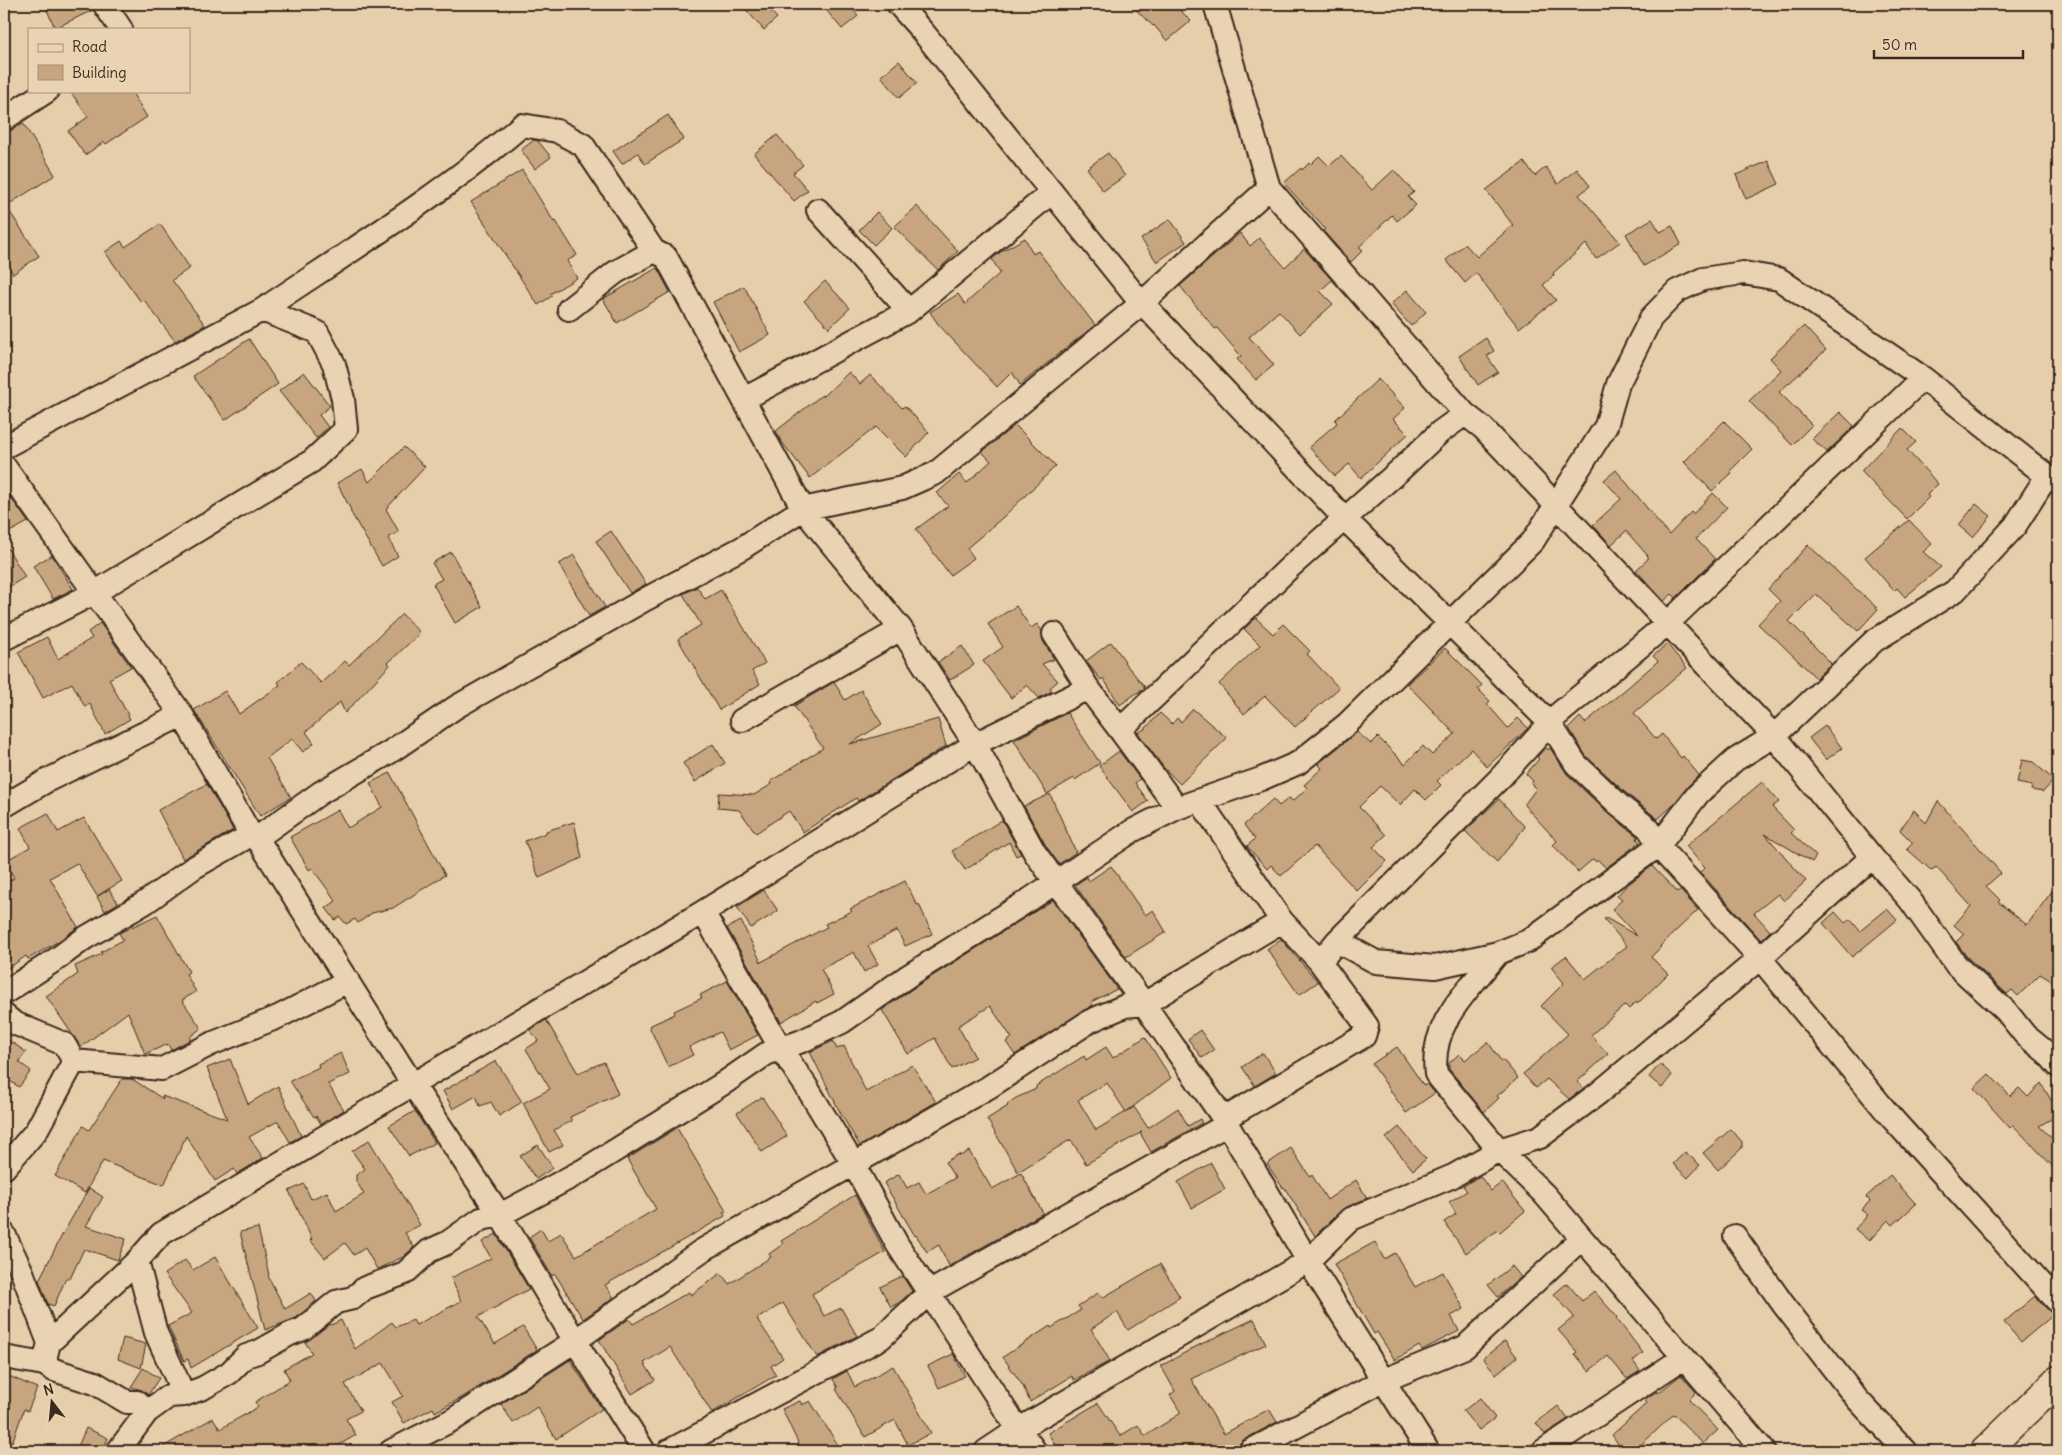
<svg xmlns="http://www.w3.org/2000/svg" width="2062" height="1455" font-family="Delius,sans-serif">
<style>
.building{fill:#c7a67f;stroke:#3b2a1e}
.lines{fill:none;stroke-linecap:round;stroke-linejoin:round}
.minor-casing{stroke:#3b2a1e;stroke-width:26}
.secondary-casing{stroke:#3b2a1e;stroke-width:31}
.minor{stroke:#e9d3b2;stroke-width:22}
.secondary{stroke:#e9d3b2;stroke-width:28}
</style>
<rect width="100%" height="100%" fill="#e7ceab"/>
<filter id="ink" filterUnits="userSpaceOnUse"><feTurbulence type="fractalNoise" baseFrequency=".02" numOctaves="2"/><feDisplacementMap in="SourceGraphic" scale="10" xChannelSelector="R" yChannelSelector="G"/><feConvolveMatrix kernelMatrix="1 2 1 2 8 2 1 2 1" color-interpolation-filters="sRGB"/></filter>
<g filter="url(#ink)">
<path class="building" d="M54,4H91L93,10L55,28L46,8Z
M741,4H764L777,18L764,30Z
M821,4H848L858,16L842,29Z
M1130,4H1174L1191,21L1167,41L1154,25L1153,26Z
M899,61L917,83L899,98L881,76Z
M70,91H131L147,117L106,144L104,142L85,155L68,131L88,117Z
M668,115L684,139L645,164L638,153L622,164L613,151Z
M23,123L55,175L6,206L39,256L13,274L4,260V135Z
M777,135L803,165L793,173L808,190L794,201L754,154Z
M534,140L538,141L551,157L535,169L521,150Z
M1108,153L1125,176L1103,191L1087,168Z
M1319,156L1329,166L1341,156L1372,190L1394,170L1414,192L1408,197L1416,205L1397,221L1392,215L1359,247L1363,250L1351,262L1323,231L1325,229L1284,183L1301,168L1302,170L1309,163L1310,165Z
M1768,161L1779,184L1746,199L1736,175Z
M1524,162L1535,176L1546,167L1558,184L1577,169L1590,186L1579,195L1620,242L1596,259L1586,244L1553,273L1554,275L1543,285L1556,300L1519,328L1476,273L1465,283L1446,260L1465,244L1477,257L1513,225L1486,190Z
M522,170L554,222L556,221L577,255L567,261L577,278L550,294L552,296L538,305L471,202Z
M917,206L958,251L938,270L894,227Z
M877,212L892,228L874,245L859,230Z
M1170,219L1186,242L1157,262L1141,239Z
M1652,219L1660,232L1672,226L1681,244L1644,266L1626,234Z
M160,224L190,268L172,280L205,325L175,341L144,300L141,302L105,252L121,241L125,247Z
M1240,233L1250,246L1259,238L1285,267L1304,249L1332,280L1320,291L1333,304L1300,334L1279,311L1249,337L1274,365L1256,380L1237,359L1241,356L1217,328L1215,329L1180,286Z
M1025,238L1033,254L1038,251L1095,325L1020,385L1012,372L997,387L938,324L930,312L958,294L965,304L1000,273L992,259L1002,251Z
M657,268L670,292L617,323L603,299Z
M825,281L850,308L829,328L804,301Z
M744,286L770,335L739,352L713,302Z
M1407,290L1426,312L1411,326L1391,304Z
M1804,326L1826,350L1779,392L1812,425L1792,445L1749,401L1781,370L1770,358Z
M1486,338L1494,351L1487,356L1498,372L1478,385L1459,356Z
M249,339L278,384L225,420L193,376Z
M304,372L330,406L319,415L328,427L316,438L279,391Z
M849,372L860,384L870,375L902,408L905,406L929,432L906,457L876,427L810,478L781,441L776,431L822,395L823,397Z
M1378,379L1405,408L1393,419L1408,434L1361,478L1349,464L1335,476L1309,447L1337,423L1335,420Z
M1840,412L1854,426L1827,452L1812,439Z
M1724,421L1752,449L1730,471L1732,473L1712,491L1684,462Z
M1015,425L1056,466L1002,518L967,548L974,558L950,575L916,529L948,506L937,493L959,474L967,483L991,461L982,452Z
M1902,428L1916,442L1907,450L1938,484L1927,495L1929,497L1907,519L1861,471Z
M404,447L425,467L386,509L399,532L388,538L398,556L382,566L350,511L351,510L337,483L362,469L369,482Z
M1616,470L1669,535L1691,512L1693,514L1713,493L1727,507L1696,539L1715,559L1676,598L1672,594L1664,601L1636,570L1648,559V556L1626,531L1611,545L1593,525L1621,499L1604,480Z
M4,488L28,522L4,535Z
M1976,504L1991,516L1973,537L1959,525Z
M1909,520L1932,544L1923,552L1941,567L1905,597L1897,588L1894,591L1865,557Z
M611,531L646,584L630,593L596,541Z
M4,542L25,577L4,590Z
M1808,545L1878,609L1858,631L1816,594L1789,621L1831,663L1816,678L1774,637L1773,638L1758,624L1780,601L1768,589Z
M451,552L482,607L455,623L433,584L442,579L432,563Z
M52,555L73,589L53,599L33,566Z
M574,555L605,607L589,616L559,564Z
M697,587L705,599L721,590L765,663L752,671L760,684L719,710L678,639L701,625L683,594Z
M1016,606L1031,628L1037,624L1042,631L1043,641L1054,659L1042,664L1058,681L1050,688L1052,691L1039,698L1027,685L1011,698L983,661L1003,647L988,624Z
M402,614L420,633L388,663L390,665L345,713L340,702L306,732L314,743L303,752L292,739L267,758L291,797L260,816L194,710L225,691L239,714L280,685L278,682L301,662L321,683L345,661L349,665Z
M1256,618L1273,634L1283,624L1310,651L1307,654L1339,688L1295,727L1265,696L1244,714L1219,684L1260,645L1244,629Z
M100,623L131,667L109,679L130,719L105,734L90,704L85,707L72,683L43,698L18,652L47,637L58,659L92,638L88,632Z
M1111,642L1125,661L1124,662L1145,687L1120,705L1103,678L1101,680L1086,661Z
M1667,644L1687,668L1634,713L1656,739L1662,734L1681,758L1683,756L1699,775L1688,786L1673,805L1658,819L1627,794L1586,756L1569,728L1580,717L1585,723L1627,688L1658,661L1653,656Z
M962,646L974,665L950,680L938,662Z
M1445,648L1482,685L1478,689L1490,701L1487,704L1508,728L1518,718L1528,728L1487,767L1471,749L1437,781L1441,785L1426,800L1415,789L1400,805L1380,786L1359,807L1386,835L1373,847L1387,861L1357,891L1315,846L1281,876L1271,865L1267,869L1247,846L1255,839L1244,825L1273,799L1279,806L1289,798L1293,801L1307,788L1304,785L1322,768L1318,764L1357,732L1371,744L1378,737L1405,764L1423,746L1432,755L1455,734L1407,684Z
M834,682L845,700L861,690L882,724L850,744L938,719L946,746L858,801L856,798L803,832L789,811L756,833L739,810L718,808L719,793L754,795L772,784L771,781L823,748L794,706Z
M1193,709L1227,738L1180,784L1164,768L1138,733L1146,728L1160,713L1172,724L1177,718L1181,722Z
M1067,713L1100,763L1075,780L1074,778L1047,794L1014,740Z
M1825,726L1842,748L1826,760L1809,738Z
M713,744L725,763L695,782L683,763Z
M1546,747L1548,750L1550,748L1567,774L1609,814L1638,837L1637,839L1640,842L1606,868L1598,860L1596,862L1593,859L1578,872L1553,845L1557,841L1524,805L1536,789L1531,784L1533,781L1526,774L1539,759L1537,757Z
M1119,751L1140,779L1135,783L1148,801L1133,812L1099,766Z
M2022,760L2033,762L2054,780L2043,792L2031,790L2032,786L2017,783Z
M390,773L445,875L393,908L372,913L358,923L355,919L346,924L340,917L335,920L326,908L336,901L312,868L309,870L290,837L338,810L348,828L382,807L370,783Z
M1762,782L1779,802L1772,807L1794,830L1791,833L1816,856L1812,862L1765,834L1806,881L1784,901L1778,894L1754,913L1770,931L1761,940L1700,872L1705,868L1686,846Z
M207,784L233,830L183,859L158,810Z
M1050,794L1076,852L1059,864L1046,846L1024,806Z
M1499,799L1525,827L1497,862L1465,831Z
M1938,801L2001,873L1986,886L2000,900L1998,902L2027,925L2058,883V985L2040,974L2018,996L2012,990L2007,994L1967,957L1956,942L1964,934L1954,925L1971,906L1936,867L1932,871L1907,849L1913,843L1900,830L1914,810L1926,823Z
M48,813L58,832L84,818L122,881L97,896L77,863L50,878L78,927L57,942L28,959L26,956L4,971V884L14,878L5,861L30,847L20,828Z
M1002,820L1021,854L1016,856L1009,842L965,870L952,851Z
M574,822L582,858L539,878L525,841L546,833V831Z
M1111,866L1145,915L1153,910L1166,932L1126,957L1075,885L1087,877L1089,881Z
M1652,866L1677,892L1680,890L1698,910L1660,946L1661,947L1651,957L1668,974L1637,1004L1636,1002L1629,1009L1625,1005L1591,1035L1608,1054L1577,1082L1584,1088L1569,1099L1547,1079L1536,1088L1523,1074L1568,1034L1541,1006L1564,983L1551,967L1566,956L1585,979L1627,946L1604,919L1606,918L1637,936L1612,909L1622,900L1617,896L1626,886Z
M905,881L917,905L919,904L932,934L905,946L897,930L868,946L878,964L864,972L854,952L821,969L834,994L817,1003L816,1001L781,1022L727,928L741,921L761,962L827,927L825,924L852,911L850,909Z
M109,889L118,903L105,911L97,897Z
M764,890L778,911L751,928L737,907Z
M1053,900L1117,989L1091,1002L1093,1005L1015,1055L1006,1042L1012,1038L990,1006L958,1026L975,1057L952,1069L935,1038L908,1054L882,1010L915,987Z
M1887,909L1897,920L1852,957L1823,923L1835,912L1845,923L1850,919L1860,931Z
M157,915L189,972L186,974L196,992L182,1000L201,1028L190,1037L191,1039L171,1050L168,1044L145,1054L128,1012L81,1047L46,996L78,974L75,966L102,954L101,952L123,940L119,933Z
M1281,939L1318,982L1299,995L1267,949Z
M727,981L758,1035L729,1050L720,1032L689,1047L693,1055L668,1067L649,1026L675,1014L674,1011L702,998L700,995Z
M546,1020L578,1073L604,1062L618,1094L570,1117L572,1121L554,1130L563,1145L549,1152L523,1103L550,1089L526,1049L538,1041L530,1030Z
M1200,1030L1214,1050L1202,1058L1188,1039Z
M4,1037L26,1052L19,1062L31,1071L19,1087L7,1079L4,1083Z
M1145,1037L1171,1078L1126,1112L1107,1083L1078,1100L1096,1130L1134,1107L1148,1128L1178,1108L1188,1126L1200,1119L1202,1123L1151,1152L1140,1133L1142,1132L1086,1164L1071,1140L1068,1141L1018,1172L987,1119L1008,1106L1007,1104L1016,1098L1036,1089V1086L1084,1056L1086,1060L1106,1047L1113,1058Z
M833,1041L837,1049L844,1046L866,1092L912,1065L936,1102L860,1146L841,1114L810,1052Z
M1488,1042L1501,1061L1503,1060L1518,1078L1497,1096L1499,1098L1484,1112L1449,1069V1063L1459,1054L1465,1060Z
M1397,1047L1424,1086L1427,1084L1435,1093L1406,1113L1372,1064Z
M341,1053L350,1074L328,1084L344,1110L321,1124L316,1116L314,1117L290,1081L319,1067L318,1064Z
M1263,1053L1276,1073L1255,1086L1242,1067Z
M230,1059L248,1104L278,1086L301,1136L290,1142L278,1121L249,1137L263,1158L237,1174L234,1169L215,1181L186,1136L164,1185L103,1161L85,1193L55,1176L83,1126L89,1130L122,1079H132L163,1099L162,1096L227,1119L207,1068Z
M496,1061L522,1102L499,1116L491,1102L480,1106L476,1096L453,1109L443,1091Z
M1660,1064L1672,1075L1662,1088L1649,1077Z
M1989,1074L2010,1096L2019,1088L2028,1097L2041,1083L2058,1112V1115L2039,1126L2058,1144V1172L2013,1125L2010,1128L1974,1088Z
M762,1097L787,1136L762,1152L737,1113Z
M415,1111L435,1143L409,1156L389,1126Z
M1399,1127L1426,1159L1413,1170L1386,1138Z
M677,1128L726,1211L723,1212L725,1216L605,1285L613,1296V1298L583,1319L555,1274L552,1276L529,1237L541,1229L548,1241L561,1233L576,1256L656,1209L627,1159Z
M1731,1129L1742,1142V1148L1718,1170L1703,1153Z
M369,1140L420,1225L405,1233L414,1247L403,1257L377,1269L365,1248L354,1255L345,1243L325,1258L310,1240L312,1239L289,1191L304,1184L311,1199L327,1192L336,1211L364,1194L356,1181V1175L365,1169L352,1151Z
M538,1145L553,1168L536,1179L520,1156Z
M1291,1148L1310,1177L1312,1175L1327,1200L1356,1180L1367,1198L1342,1209L1315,1236L1284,1187L1283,1188L1267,1164Z
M969,1151L992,1189L1021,1173L1043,1213L949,1266L939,1245L927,1252L916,1235L915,1236L884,1183L899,1174L907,1188L919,1182L926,1194L955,1178L945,1162L959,1154L960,1156Z
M1685,1152L1700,1165L1688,1178L1673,1164Z
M1211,1163L1225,1189L1192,1208L1178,1182Z
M1890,1175L1916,1204L1893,1225L1888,1220L1869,1241L1855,1229L1868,1215L1861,1210L1870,1201L1866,1197Z
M1480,1176L1491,1191L1502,1182L1525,1211L1500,1232L1498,1230L1466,1253L1444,1222L1456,1214L1449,1202L1467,1191L1463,1186Z
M89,1188L103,1197L86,1226L126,1239L118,1260L84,1249L70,1279L66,1278L54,1306L48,1304L39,1280L60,1239Z
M855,1195L885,1252L812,1294L824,1316L841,1308L857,1336L817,1357L783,1303L757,1319L783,1358L771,1366L776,1375L712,1413L670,1347L644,1363L655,1380L632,1394L599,1340L629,1319L633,1324L689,1292L691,1295L721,1273L729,1284L771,1257L769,1254L783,1244L781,1241Z
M258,1228L269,1275L268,1276L285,1309L311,1293L316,1301L296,1318L265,1330L240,1232Z
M496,1234L529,1289L478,1317L495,1344L523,1327L537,1350L463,1397L435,1412L433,1408L404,1423L392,1402L403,1396L383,1363L345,1384L361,1411L346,1419L356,1435L329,1451H156L213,1418L220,1429L258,1407L255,1402L290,1380L284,1369L312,1353L305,1342L330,1324L331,1325L341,1320L355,1349L392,1322L396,1327L413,1320L416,1325L461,1301L451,1278L491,1258L482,1242Z
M1375,1242L1384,1259L1395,1253L1415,1287L1443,1272L1464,1309L1451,1316L1459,1331L1422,1350L1419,1346L1395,1360L1377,1332L1374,1334L1334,1264Z
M215,1257L258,1328L191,1368L188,1359L184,1361L168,1326L192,1313L164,1274L185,1260L193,1270Z
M1160,1264L1180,1297L1128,1330L1117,1312L1091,1329L1110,1361L1074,1380L1072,1376L1030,1402L1023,1386L1003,1357L1050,1326L1051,1328L1081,1310L1078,1306L1098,1293L1102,1298Z
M1512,1266L1521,1277L1498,1297L1488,1285Z
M900,1277H903L912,1291L900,1302L891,1307L880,1287Z
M1567,1283L1582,1301L1594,1291L1617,1317L1616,1318L1643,1353L1633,1361L1640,1371L1627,1379L1608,1356L1589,1371L1575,1354L1577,1352L1558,1330L1574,1317L1554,1294Z
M2035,1296L2053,1315L2021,1342L2004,1322Z
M1254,1319L1266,1344L1191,1379L1224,1434L1269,1409L1277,1422L1243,1440L1239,1444L1237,1451H1059L1048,1433L1098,1403L1120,1436L1138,1425L1145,1436L1181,1413L1170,1395L1175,1391L1161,1366L1197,1346Z
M123,1338L146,1344L141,1368L118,1359Z
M1505,1341L1517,1357L1496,1374L1483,1358Z
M953,1354L965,1376L939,1388L928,1366Z
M570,1360L602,1409L556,1439L537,1407L513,1423L501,1404Z
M893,1366L931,1433L908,1445L895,1420L865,1437L836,1389L838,1388L833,1379L847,1371L855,1387Z
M143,1368L159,1378L148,1395L142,1390L131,1387Z
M4,1374L37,1388L28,1411L24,1409L9,1451H4Z
M1681,1375L1696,1392L1689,1400L1718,1430L1703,1444L1674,1414L1642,1444L1631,1451H1623L1612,1435L1647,1403L1644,1400L1657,1391L1658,1393Z
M1480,1398L1495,1418L1479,1430L1463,1411Z
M800,1401L802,1405L810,1401L838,1445L827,1451H802L782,1409Z
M1558,1406L1568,1419L1545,1434L1536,1423Z
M86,1428L108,1438L103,1451H76Z"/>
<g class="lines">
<defs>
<path id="minor" d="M104,4L121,29
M898,4L923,32L1133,293L1345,519L1549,722L1668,623L1923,378
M1215,4L1269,188L1465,414L1483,428L1774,736L1872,857
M4,119L47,91
M818,210L909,311
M569,309L616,272L654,251L666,257L803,509L901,629L975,744L1035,853L1144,1004L1224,1119L1308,1261L1428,1451
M262,310C350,251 441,195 522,125L557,131L583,145L654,251
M744,399L909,311L1052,192
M4,447L262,310L317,332L334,364L343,399L346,429L312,461L234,508L94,593L4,639
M4,466L182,715L251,835L257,838L413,1085L500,1215L575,1341L644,1451
M1054,634L1088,688
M742,720L901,629
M1120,730L1177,808
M1200,801L1282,921L1320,962
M4,806L48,780L182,715
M257,838L320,793L390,752L456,707L646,599L742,548L803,509L902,488L936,473L1142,303L1269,188
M703,912L781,1049L806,1086L854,1165L897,1244L1010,1417L1035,1451
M1337,941L1500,778L1542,732L1549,722L1576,764L1618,804L1648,828L1667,856L1760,958L1872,857L1910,900L1957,966L2006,1011L2025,1035L2047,1053L2058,1066
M1498,953C1469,990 1429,1023 1436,1074L1499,1150L1544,1194L1764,1451
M4,993L58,958L85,938L146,902L193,868L251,835
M4,1015L14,1023L64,1044L74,1061L36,1131L4,1168
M74,1061L162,1069L211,1044L278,1017L348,981
M1224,1119L1364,1036L1367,1026L1320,962L1337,941L1376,962L1435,967L1498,953L1528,941L1659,845L1698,794L1735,760L1774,736L1874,641L1955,591L2015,526L2047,476
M4,1234L22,1272L49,1343L44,1364
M1735,1236L1783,1304L1857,1399L1906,1451
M49,1343L137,1261
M4,1357L44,1364L54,1370L95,1383L127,1402H137L147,1412
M184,1395L156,1333L137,1261L161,1234L703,912L975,744L1088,688L1120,730L1290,567L1400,470L1440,432L1465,414
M118,1451L147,1412L169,1396L184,1395L203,1388L229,1373L246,1356L258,1352L290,1334L303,1329L336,1302L353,1298L365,1288L405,1273L429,1251L447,1243L481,1219L500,1215L582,1171L724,1083L766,1054L802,1041L842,1022L908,976L1029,900L1132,831L1177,808L1261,779L1298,763L1347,724L1533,541L1606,426L1618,384L1651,318L1677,291L1703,279L1743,273L1779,279L1923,378L2047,476L2058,482
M391,1451L454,1419L575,1341L701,1251L989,1087L1090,1021L1125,1006L1144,1004L1282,921
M669,1451L881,1338L930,1292L1226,1125
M986,1451L1019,1429L1308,1261L1351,1219L1453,1176L1499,1150L1540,1137L1600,1092L1760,958L1890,1116L2058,1302
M1250,1451L1382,1381L1465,1347L1581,1239
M1543,1451L1683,1358"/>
<path id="secondary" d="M1985,1451L2058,1380"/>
</defs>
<use href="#minor" class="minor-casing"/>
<use href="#secondary" class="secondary-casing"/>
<use href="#minor" class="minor"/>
<use href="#secondary" class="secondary"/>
</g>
</g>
<rect width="2062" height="1455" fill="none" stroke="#e9d3b2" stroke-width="20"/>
<rect x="10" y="10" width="2042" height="1435" fill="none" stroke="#3b2a1e" stroke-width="2" filter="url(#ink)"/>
<rect x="28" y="28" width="162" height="65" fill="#e9d3b2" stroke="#a38f77"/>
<rect x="38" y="44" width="25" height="8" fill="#e9d3b2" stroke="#a38f77"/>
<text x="72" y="52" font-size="15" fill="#3b2a1e">Road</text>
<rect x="38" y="65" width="25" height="15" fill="#c7a67f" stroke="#a38f77"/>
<text x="72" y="78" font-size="15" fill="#3b2a1e">Building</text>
<g transform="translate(52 1402) rotate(344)" stroke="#e9d3b2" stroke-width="4" paint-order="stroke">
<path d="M0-4L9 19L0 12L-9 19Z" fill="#3b2a1e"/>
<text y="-8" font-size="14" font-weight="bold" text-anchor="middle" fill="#3b2a1e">N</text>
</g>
<path d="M1874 50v8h149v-8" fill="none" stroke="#3b2a1e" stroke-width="2.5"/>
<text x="1882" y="50" font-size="15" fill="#3b2a1e" stroke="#e9d3b2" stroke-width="4" paint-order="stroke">50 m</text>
</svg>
